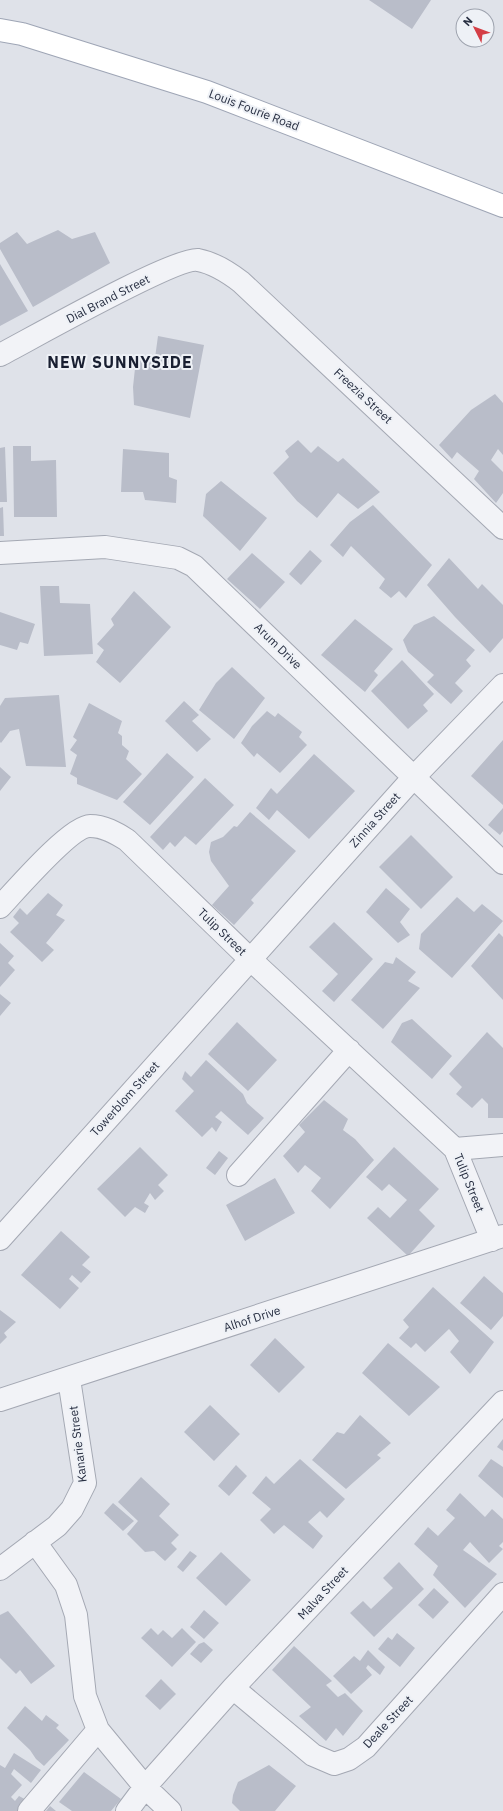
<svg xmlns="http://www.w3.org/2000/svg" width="503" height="1811" font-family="'IBM Plex Sans',sans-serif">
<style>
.building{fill:#b9bdc9}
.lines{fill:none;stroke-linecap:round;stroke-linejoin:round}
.minor-casing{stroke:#a4a8b3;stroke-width:24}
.major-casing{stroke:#9ea5b5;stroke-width:24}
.minor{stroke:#f2f3f7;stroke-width:22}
.major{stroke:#fff;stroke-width:22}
.labels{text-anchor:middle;stroke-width:4;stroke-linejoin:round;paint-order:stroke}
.street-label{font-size:12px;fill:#272e41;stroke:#eef1f6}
.district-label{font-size:16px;font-weight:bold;letter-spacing:1px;fill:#191f31;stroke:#eef1f6}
</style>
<rect width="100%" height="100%" fill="#dfe2e9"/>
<path class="building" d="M369,0H431L412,29Z
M58,230L72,239L95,232L110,263L33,307L0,249V243L17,232L27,244Z
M0,264L28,311L0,326Z
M158,336L204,345L190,418L134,405L133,387L136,359L155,358Z
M495,394L503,403V455L498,449L491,460L503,472V493L496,503L474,479L479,471L457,452L452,459L439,445L471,410Z
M298,440L311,453L318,446L338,462L343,458L380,492L358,509L338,493L317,518L297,501L273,473L289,457L285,451Z
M13,446H31V461L56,460L57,517H14Z
M5,447L7,502H0V448Z
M123,449L169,453V477L177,480L176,503L145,500L143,492H121Z
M221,481L267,518L240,551L203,516L206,494Z
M373,505L432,565L406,598L399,591L391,598L379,588L385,579L351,546L343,557L330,545L350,522Z
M3,507L4,536H0V508Z
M310,550L322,561L301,585L289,574Z
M252,553L285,582L260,609L227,579Z
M449,558L478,589L482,584L503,605V638L490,653L455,617L427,585Z
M40,586H59L60,603L90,604L93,654L44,656Z
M134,591L171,627L120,683L96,662L104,650L97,644L114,625L111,619Z
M0,612L35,624L28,644L20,642L17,650L0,645Z
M434,616L475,650L466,660L471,666L455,683L463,691L451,704L427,682L434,675L408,652L403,640L414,625Z
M355,619L393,649L374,671L378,675L365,692L321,655Z
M402,660L434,694L423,705L428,711L408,729L371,691Z
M232,667L265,698L234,739L199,710L216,683Z
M59,695L66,767L26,766L19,729L10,731L1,743L0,742V706L5,698Z
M184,701L199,715L192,721L211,739L197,752L165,721Z
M89,703L122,721L118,733L122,736V745L129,751L126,759L142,774L117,800L77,784V778L70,774L77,755L70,750L77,740L73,737Z
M267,711L275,717L278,713L302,732L299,737L307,745L280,773L257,753L254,757L241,743L252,726Z
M503,740V805L471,776Z
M167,753L194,777L150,825L123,802Z
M314,754L355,791L309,839L277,810L269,820L256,808L271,788L277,794Z
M0,767L11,777L0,791Z
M205,778L234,805L196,845L185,836L175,847L170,842L163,850L150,837Z
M503,808V831L500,835L488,825Z
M250,812L296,851L251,900L254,903L234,925L212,905L229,886L211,861L209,852L211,842L223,837L234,826L237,827Z
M411,835L453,877L421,909L379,867Z
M386,888L410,909L400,922L410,935L398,943L366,912Z
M48,893L63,905L56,915L65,920L46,943L54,950L42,962L10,932L19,923L13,917L20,908L27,915Z
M457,897L474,912L482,904L503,921L452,978L419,949L421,934Z
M334,922L373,959L334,1002L322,991L338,974L309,947Z
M499,933L503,937V1000L471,966Z
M0,943L14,956L8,963L15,970L0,987Z
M396,957L416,972L408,981L420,988L383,1029L351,1000L385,962L393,964Z
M0,994L11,1003L0,1016Z
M412,1019L452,1056L432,1079L391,1042L402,1023Z
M237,1022L277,1060L248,1091L208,1054Z
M487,1032L503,1048V1118H488V1104L482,1098L472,1108L456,1094L462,1087L449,1074Z
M206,1060L243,1094L247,1103L264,1118L248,1135L221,1111L215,1117L222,1122L216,1132L212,1127L202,1137L175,1111L194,1091L182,1079L185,1071L191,1077Z
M324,1100L348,1119L343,1130L355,1139L374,1160L330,1209L311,1191L321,1178L305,1165L298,1173L283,1156L305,1132L299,1125Z
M140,1147L168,1175L158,1185L164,1191L155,1200L150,1193L144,1203L149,1206L145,1213L135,1207L125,1217L97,1189Z
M394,1147L439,1189L419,1210L435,1226L408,1256L367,1218L378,1207L390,1218L407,1200L389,1184L382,1191L366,1177Z
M219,1151L228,1158L215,1175L206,1168Z
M275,1178L295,1213L245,1241L226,1205Z
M61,1231L90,1257L82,1265L91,1272L81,1283L72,1275L69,1279L79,1288L60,1309L21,1275Z
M484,1276L503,1293V1316L491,1330L460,1303Z
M433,1287L494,1342L470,1374L450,1352L459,1341L449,1329L425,1352L416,1343L411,1348L399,1338L409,1327L403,1320Z
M0,1310L16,1322L4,1333L7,1337L0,1344Z
M275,1338L305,1367L279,1393L250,1365Z
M388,1343L440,1387L409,1416L362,1373Z
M210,1405L240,1434L214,1461L184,1432Z
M360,1415L391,1443L377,1455L381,1458L346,1489L312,1460L337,1432L344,1434Z
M503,1439V1451L497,1447Z
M300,1459L345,1499L327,1518L320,1511L308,1522L323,1536L313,1549L284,1525L274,1534L260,1520L271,1509L252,1493L266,1476L274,1484Z
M491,1459L503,1467V1498L478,1476Z
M236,1465L247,1476L229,1496L218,1486Z
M141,1477L170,1504L159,1516L179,1535L171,1543L177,1549L165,1561L154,1551L145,1552L127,1534L138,1521L118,1502Z
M460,1493L485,1517L492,1509L503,1519V1542L499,1546L503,1549L489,1563L470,1542L463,1550L497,1574L465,1608L433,1575L438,1566L414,1544L428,1527L438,1536L455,1518L446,1510Z
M113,1503L134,1521L123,1531L104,1513Z
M190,1551L197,1556L183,1572L177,1567Z
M221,1552L251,1580L226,1606L196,1578Z
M399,1562L424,1589L374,1637L350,1613L363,1601L371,1609L393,1588L383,1578Z
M434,1588L449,1602L433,1619L418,1605Z
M204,1610L219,1623L204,1639L190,1627Z
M8,1611L55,1666L31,1684L20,1670L16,1674L0,1658V1615Z
M151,1628L158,1635L163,1630L172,1638L182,1628L196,1642L172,1667L141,1638Z
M397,1633L415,1648L400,1667L378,1649L388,1637L392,1640Z
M204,1642L213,1650L201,1663L190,1654L199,1644Z
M294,1646L332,1681L326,1685L338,1697L345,1693L363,1711L343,1736L336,1728L326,1741L299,1716L311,1707L272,1670Z
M368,1650L385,1667L380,1675L368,1665L366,1668L372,1675L351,1694L333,1676L354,1656L360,1661Z
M161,1679L176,1694L160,1710L145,1696Z
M25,1706L42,1721L46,1715L59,1725L56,1728L69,1740L44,1766L36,1759L30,1750L7,1728Z
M14,1753L41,1770L31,1783L14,1769L11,1774L22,1785L11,1797L15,1801L19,1796L30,1802L22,1811H0V1765L5,1768Z
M269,1765L296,1786L275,1811H240L232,1803L233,1795L238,1782Z
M84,1772L121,1799L111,1811H72L59,1802Z
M50,1806L56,1811H46Z"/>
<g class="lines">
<defs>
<path id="minor" d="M0,355C29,340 175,257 198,260C214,263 228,272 241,282L503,528
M0,553L105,547L178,558L194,566L503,863
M0,907C15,891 71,826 90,826C104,826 116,833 127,840L250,959L455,1149L492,1240
M455,1149L503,1145
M238,1175L349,1050
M0,1239L413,778L503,685
M0,1400L503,1236
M35,1542L66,1585L76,1615L85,1696L98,1730L145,1787L170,1811
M0,1569L57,1526L72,1509L85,1483L69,1379
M233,1688L313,1755L334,1764L349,1759L366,1747L503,1594
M29,1811L98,1730
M127,1811L145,1787L233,1688L503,1402"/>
<path id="major" d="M0,30L22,34L207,92L503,206"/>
</defs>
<use href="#minor" class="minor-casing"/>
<use href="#major" class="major-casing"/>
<use href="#minor" class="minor"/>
<use href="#major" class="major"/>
</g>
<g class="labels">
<g class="street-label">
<text transform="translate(254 110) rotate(21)" y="4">Louis Fourie Road</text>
<text transform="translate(108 299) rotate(-27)" y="4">Dial Brand Street</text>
<text transform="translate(363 396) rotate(43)" y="4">Freezia Street</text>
<text transform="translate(278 646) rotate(44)" y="4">Arum Drive</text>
<text transform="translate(375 820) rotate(-48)" y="4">Zinnia Street</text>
<text transform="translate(222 932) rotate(44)" y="4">Tulip Street</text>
<text transform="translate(125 1099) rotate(-48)" y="4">Towerblom Street</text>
<text transform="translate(469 1183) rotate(68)" y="4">Tulip Street</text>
<text transform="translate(252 1319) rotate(-18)" y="4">Alhof Drive</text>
<text transform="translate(78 1444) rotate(-97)" y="4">Kanarie Street</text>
<text transform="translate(323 1593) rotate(-47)" y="4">Malva Street</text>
<text transform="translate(388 1722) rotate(-47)" y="4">Deale Street</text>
</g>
<g class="district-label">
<text x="120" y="368">NEW SUNNYSIDE</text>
</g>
</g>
<g transform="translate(475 28) rotate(312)"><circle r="19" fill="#eef1f6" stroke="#9ea3ae"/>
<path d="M0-3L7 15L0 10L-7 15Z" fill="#d43e46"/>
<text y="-6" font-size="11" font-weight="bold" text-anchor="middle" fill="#272e41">N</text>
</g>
</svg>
